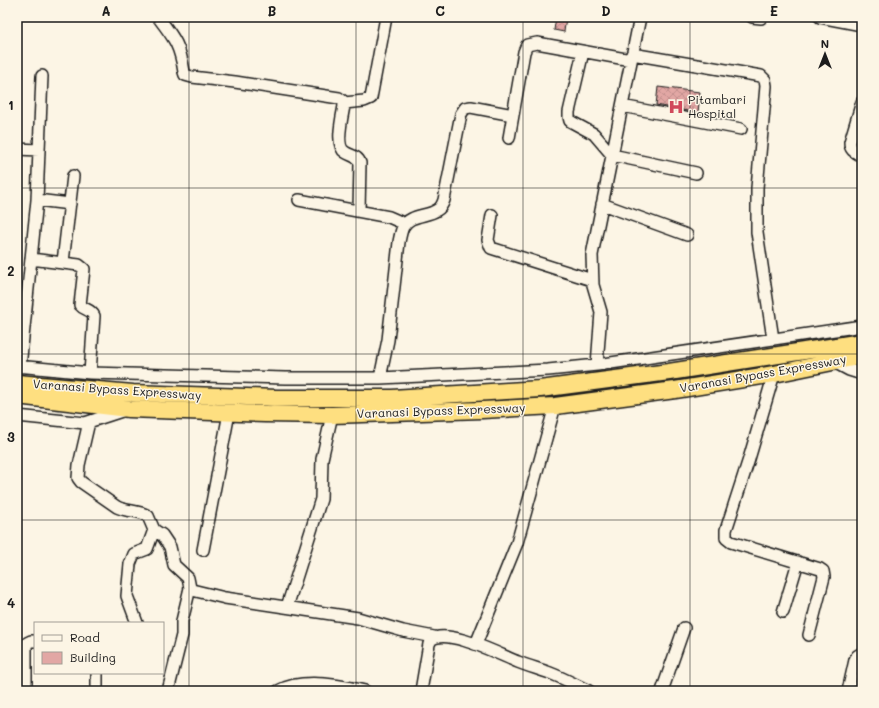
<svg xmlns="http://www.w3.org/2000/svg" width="879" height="708" font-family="Mali,sans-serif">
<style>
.building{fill:url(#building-cross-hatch);stroke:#1c1c1c}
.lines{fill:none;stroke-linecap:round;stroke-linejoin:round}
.minor-casing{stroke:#1c1c1c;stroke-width:14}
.highway-casing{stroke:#1c1c1c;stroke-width:19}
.minor{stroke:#fcf5e5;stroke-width:11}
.highway{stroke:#fedf80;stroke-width:16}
.grid{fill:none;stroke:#1c1c1c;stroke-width:1;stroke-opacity:0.55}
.labels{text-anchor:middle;stroke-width:3;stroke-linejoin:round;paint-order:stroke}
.poi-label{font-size:12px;fill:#1c1c1c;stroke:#fcf5e5;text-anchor:start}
.street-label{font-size:12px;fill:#1c1c1c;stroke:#fcf5e5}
.neatline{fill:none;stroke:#1c1c1c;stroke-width:1.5}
.grid-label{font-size:13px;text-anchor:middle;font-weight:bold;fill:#1c1c1c}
</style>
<defs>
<pattern id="building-cross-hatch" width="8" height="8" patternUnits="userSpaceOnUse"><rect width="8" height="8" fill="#e2a7a4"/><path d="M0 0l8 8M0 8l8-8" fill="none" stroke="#c18f8d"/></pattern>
</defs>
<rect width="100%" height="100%" fill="#fcf5e5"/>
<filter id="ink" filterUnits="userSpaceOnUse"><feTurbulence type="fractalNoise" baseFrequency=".025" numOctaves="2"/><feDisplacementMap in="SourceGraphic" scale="8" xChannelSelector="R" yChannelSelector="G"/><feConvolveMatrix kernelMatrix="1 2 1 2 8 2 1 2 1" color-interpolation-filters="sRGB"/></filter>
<g filter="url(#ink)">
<path class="building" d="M556,17H566L564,32L554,30Z
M658,87L700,92L698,113L656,105Z"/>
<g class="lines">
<defs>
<path id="minor" d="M158,17C174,38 180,45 184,72L185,75L192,77L235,82L339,98L343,101L344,106C342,117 335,146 345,152C351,156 358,156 360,163L359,211
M752,17L761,18
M820,17L862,25
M583,52L569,112V117L570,121L594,134L612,155L696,173
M632,54L761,76L765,80L766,86L757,188V232L773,339
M862,102L850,142C850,151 855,152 862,156
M344,103L364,101L371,98L386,17
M622,106L741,129
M509,138L524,52L527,45L537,43L631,60
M17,149L39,150
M37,200L70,204
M299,200L389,217L405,224
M602,204L687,235
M492,215L488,240L491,248L592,280
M31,259L79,265L84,269L80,305C84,310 91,309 94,316L90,373
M63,262L73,176
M834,362L849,370L862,374
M597,365L601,312L593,285L592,255L640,17
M17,366L90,373L285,378H380L548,370L597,365L862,326
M20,367L37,200L42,76
M774,374L749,459L726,530V538L731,542L820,569L823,571L824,577L809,635
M380,378L388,340L399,242C400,237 401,231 403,227C410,214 427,217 437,210C441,208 443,203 444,200L461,114L465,108L471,107L513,115
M17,416L85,423L125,410
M89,422L79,465L78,478L81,482L117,507C127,512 139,510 148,516L154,530L162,535L170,547L174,565L188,578L190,588L192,590L225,598L358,618L403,631L434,637
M203,550L229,413
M287,607L321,499L322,459L332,415
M783,612L798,562
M137,623L127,596L130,564L134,554L147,549L154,530
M476,644L517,543L555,406
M26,691V647L27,643L31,641H35
M97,691V673
M168,691L182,635V621L190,588
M278,691C301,678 341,685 365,691
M421,691L429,644L431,640C447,627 500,655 518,662C528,666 539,669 550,673C563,678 576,685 589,691
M662,691L684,628
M848,691L855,660L857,656L862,653"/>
<path id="highway" d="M17,383L133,393L277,398H392L540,389L669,372L862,342
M17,396L129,409L265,414L332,415L482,410L555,406L675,390L774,374L862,356"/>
</defs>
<use href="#minor" class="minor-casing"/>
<use href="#highway" class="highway-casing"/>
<use href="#minor" class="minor"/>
<use href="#highway" class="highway"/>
</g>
</g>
<path class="grid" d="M189,17V691M356,17V691M523,17V691M690,17V691M17,188H862M17,354H862M17,520H862"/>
<defs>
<symbol id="hospital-bare" viewBox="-9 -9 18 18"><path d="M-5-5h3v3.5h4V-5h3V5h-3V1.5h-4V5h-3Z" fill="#d1495b" stroke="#fcf5e5" stroke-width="2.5" paint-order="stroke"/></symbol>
</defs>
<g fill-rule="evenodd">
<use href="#hospital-bare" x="665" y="96" width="22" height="22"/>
</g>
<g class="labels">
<g class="poi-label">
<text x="688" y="104">Pitambari<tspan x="688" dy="14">Hospital</tspan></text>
</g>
<g class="street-label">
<text transform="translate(763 374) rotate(-10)" y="4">Varanasi Bypass Expressway</text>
<text transform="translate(117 390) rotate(4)" y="4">Varanasi Bypass Expressway</text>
<text transform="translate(441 411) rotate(-2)" y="4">Varanasi Bypass Expressway</text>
</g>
</g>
<rect width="879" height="708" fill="none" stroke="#fcf5e5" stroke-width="44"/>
<rect x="34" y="622" width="130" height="52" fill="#fcf5e5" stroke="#a29e95"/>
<rect x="42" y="635" width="20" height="6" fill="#fcf5e5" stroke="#a29e95"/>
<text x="70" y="642" font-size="12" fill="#1c1c1c">Road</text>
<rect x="42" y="652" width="20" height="12" fill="#e2a7a4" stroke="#a29e95"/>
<text x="70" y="662" font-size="12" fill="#1c1c1c">Building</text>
<g transform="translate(825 54)" stroke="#fcf5e5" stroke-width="3" paint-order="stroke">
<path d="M0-3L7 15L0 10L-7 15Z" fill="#1c1c1c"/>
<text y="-6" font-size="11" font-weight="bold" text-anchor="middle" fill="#1c1c1c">N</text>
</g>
<rect x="22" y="22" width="835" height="664" class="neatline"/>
<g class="grid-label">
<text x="106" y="16">A</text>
<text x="272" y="16">B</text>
<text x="440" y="16">C</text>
<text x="606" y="16">D</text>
<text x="774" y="16">E</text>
<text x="11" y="110">1</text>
<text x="11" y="276">2</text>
<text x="11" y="442">3</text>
<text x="11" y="608">4</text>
</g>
</svg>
